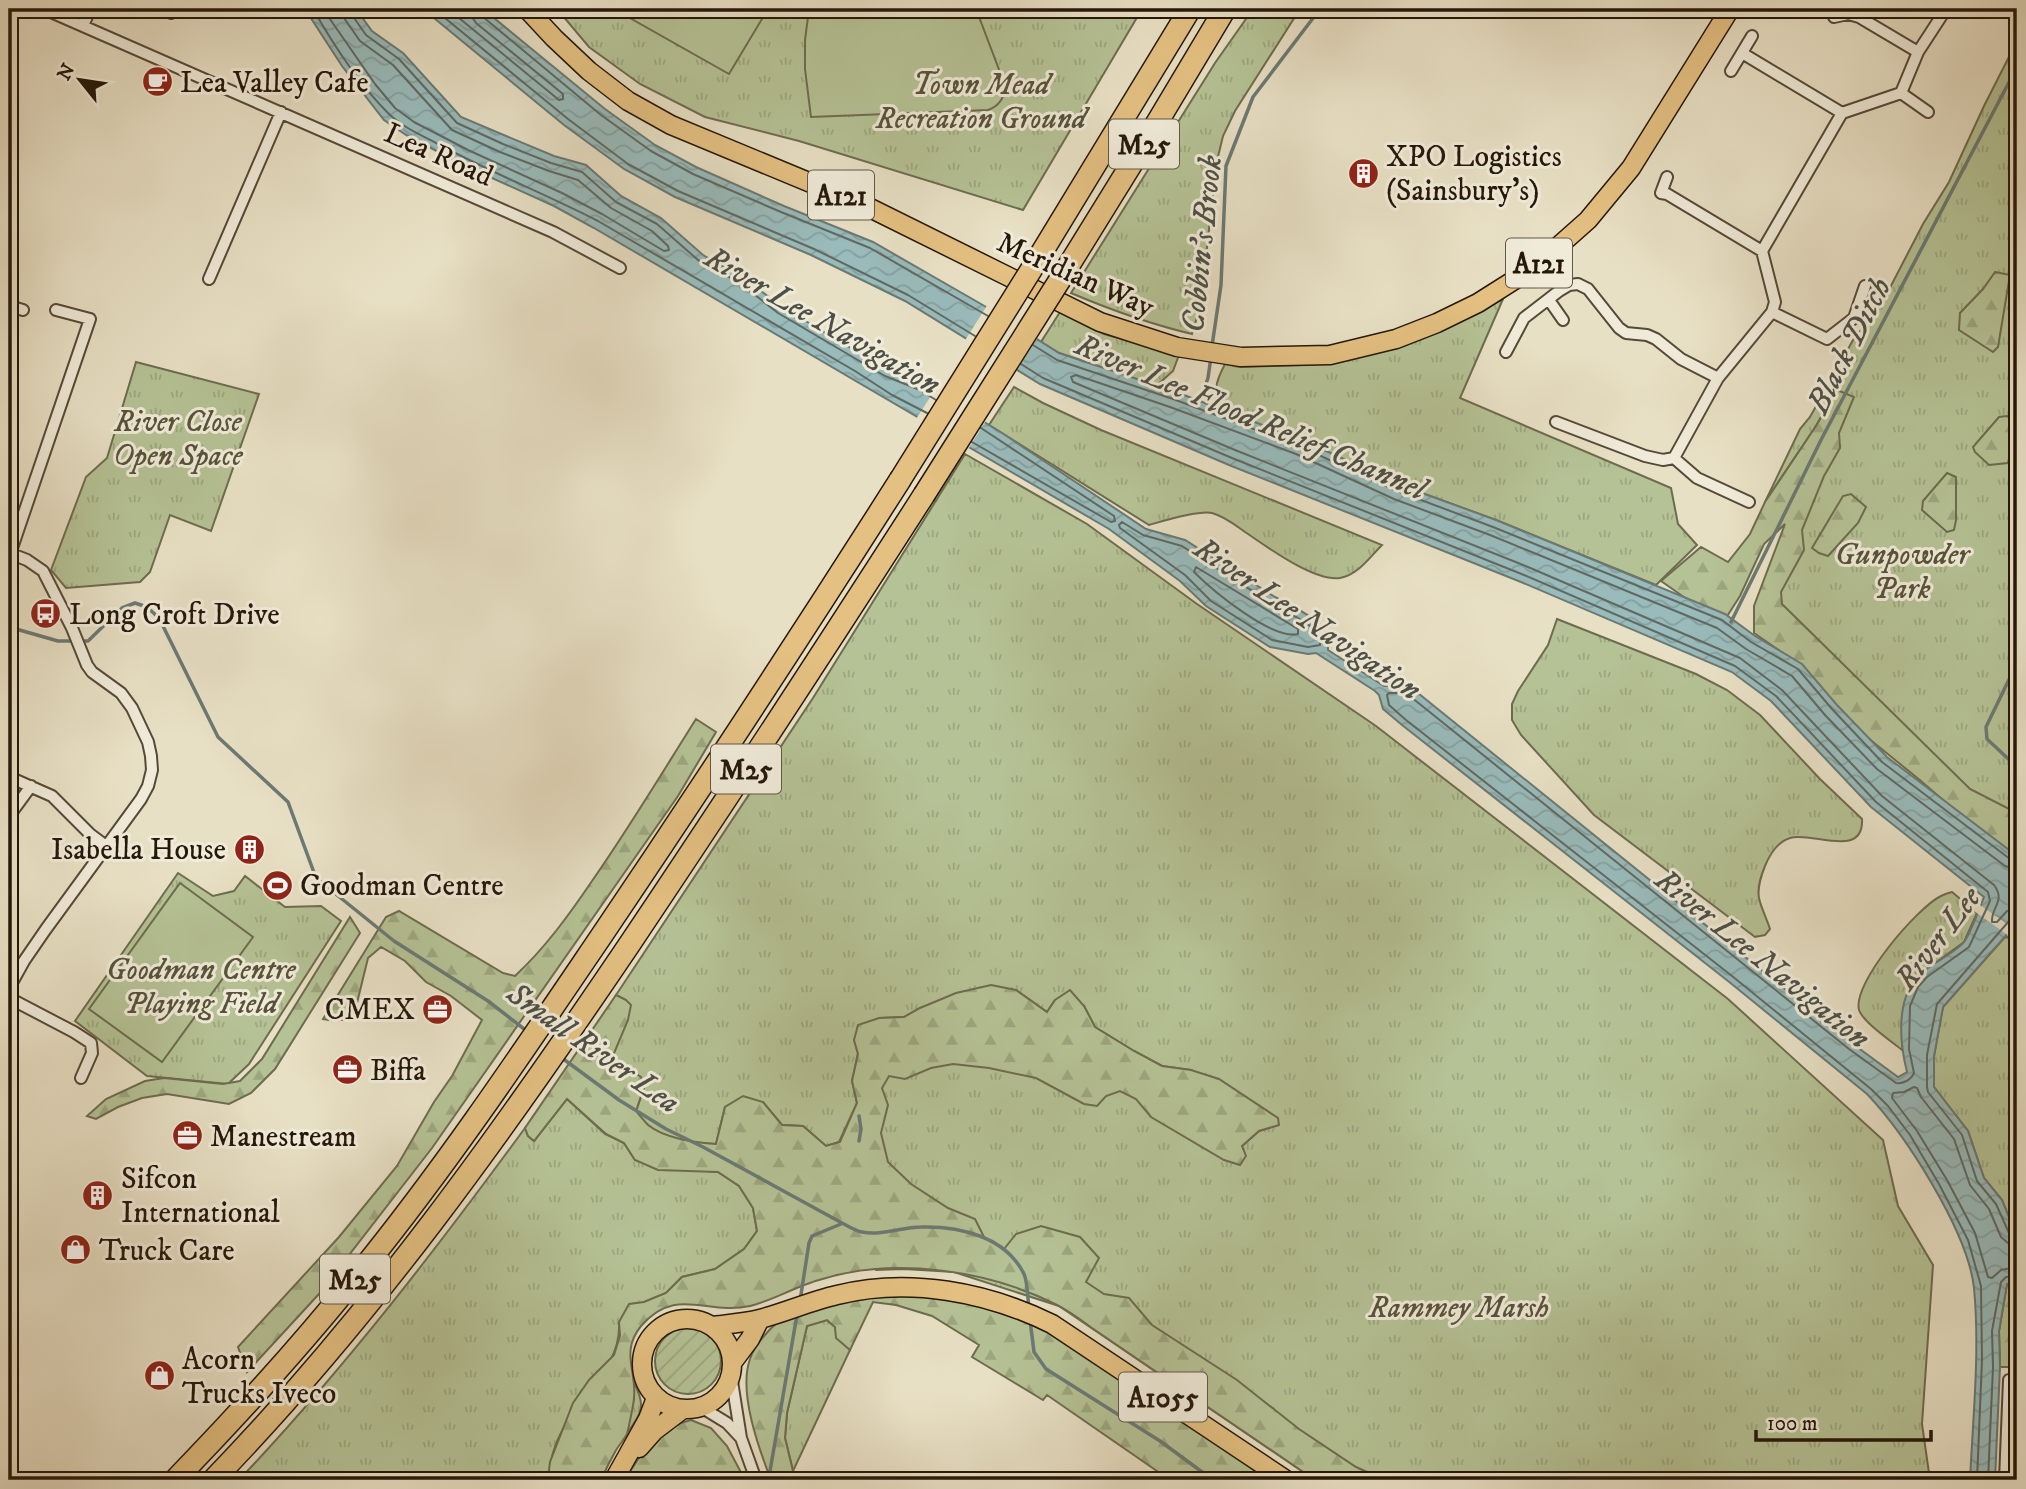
<svg xmlns="http://www.w3.org/2000/svg" width="2026" height="1489" font-family="'IM FELL DW Pica',serif">
<style>
.grass{fill:url(#grass-tufts);stroke:#6d6c4f;stroke-width:2}
.forest{fill:url(#forest-firs);stroke:#6d6c4f;stroke-width:2}
.garden{fill:url(#garden-furrows);stroke:#6d6c4f;stroke-width:2}
.pitch{fill:#b5c295;stroke:#6d6c4f;stroke-width:2}
.water{fill:url(#water-waves);stroke:#6b7974;stroke-width:2}
.pier{fill:#e8e0c5}
.lines{fill:none;stroke-linecap:round;stroke-linejoin:round}
.shore{stroke:#5f6962;stroke-width:2}
.stream{stroke:#6b7974;stroke-width:3.5}
.street-casing{stroke:#564938;stroke-width:14}
.primary-casing{stroke:#251709;stroke-width:21}
.highway-casing{stroke:#251709;stroke-width:24}
.street{stroke:#f0ebd9;stroke-width:10}
.primary{stroke:#e4c082;stroke-width:18}
.highway{stroke:#e4c082;stroke-width:21}
.highway-bridge-casing{stroke:#251709;stroke-width:24;stroke-linecap:butt}
.highway-bridge{stroke:#e4c082;stroke-width:21}
.labels{text-anchor:middle;stroke-width:6;stroke-linejoin:round;paint-order:stroke}
.shield{fill:#f0ebd9;stroke:#625747;stroke-width:2}
.shield-label{font-size:28px;font-weight:bold;fill:#251709}
.poi-label{font-size:30px;fill:#251709;stroke:#f0ebd9;text-anchor:start}
.park-label{font-size:30px;font-style:italic;fill:#57533a;stroke:#f0ebd9}
.street-label{font-size:30px;fill:#251709;stroke:#f0ebd9}
.water-label{font-size:32px;font-style:italic;fill:#4e5047;stroke:#f0ebd9}
</style>
<defs>
<pattern id="grass-tufts" width="24" height="20" patternUnits="userSpaceOnUse" patternTransform="scale(1.75)"><rect width="24" height="20" fill="#b5c295"/><path d="M3 7l-1-3M5 7V3M7 7l1-3M15 17l-1-3M17 17v-4M19 17l1-3" fill="none" stroke="#9ca67f"/></pattern>
<pattern id="forest-firs" width="22" height="20" patternUnits="userSpaceOnUse" patternTransform="scale(1.75)"><rect width="22" height="20" fill="#b5c295"/><path d="M5 1l3.5 6h-7zM16 11l3.5 6h-7z" fill="#9ca67f"/></pattern>
<pattern id="garden-furrows" width="10" height="10" patternUnits="userSpaceOnUse" patternTransform="scale(1.75)"><rect width="10" height="10" fill="#b5c295"/><path d="M-1 1l2-2M0 10L10 0M9 11l2-2" fill="none" stroke="#9ca67f"/></pattern>
<pattern id="water-waves" width="16" height="10" patternUnits="userSpaceOnUse" patternTransform="scale(1.75)"><rect width="16" height="10" fill="#9bb"/><path d="M0 5q4-4 8 0t8 0" fill="none" stroke="#84a09f"/></pattern>
</defs>
<rect width="100%" height="100%" fill="#e8e0c5"/>
<filter id="stains"><feTurbulence type="fractalNoise" baseFrequency=".00286" numOctaves="4"/><feColorMatrix values="0 0 0 0 .2 0 0 0 0 .09 0 0 0 0 .02 0 0 0 .5 -.17"/></filter>
<radialGradient id="worn" r=".72"><stop offset=".6" stop-color="#630" stop-opacity="0"/><stop offset="1" stop-color="#630" stop-opacity=".3"/></radialGradient>
<path class="grass" d="M557,9H1142L1023,210L799,141L705,117L640,84L589,47Z
M1253,9H1300L1235,111L1223,136L1216,165L1201,303L1192,334C1150,324 1111,310 1071,293L1215,63Z
M2017,41V834L1759,601L1836,390L1816,426L1765,502L1800,429L1810,417L1853,340L1880,307L1923,224L1949,182L1984,106Z
M1503,299L1460,398L1671,488L1678,524L1697,545L1656,585L1496,520L1400,485L1302,440L1224,412C1213,391 1214,385 1225,364L1239,367L1301,365L1354,355L1446,327Z
M1060,312L1104,334L1179,355L1173,371L1156,386L1059,353L1041,342Z
M136,362L259,394L211,531L170,515L150,572L140,582L66,588L51,570L86,477L107,458Z
M1014,387L1043,403L1101,430L1382,545C1370,557 1358,575 1340,578C1314,582 1266,546 1245,532C1235,525 1224,516 1212,513C1198,510 1163,521 1149,525L989,425Z
M965,454L1087,524L1197,604L1376,726L1728,999L1883,1140L1898,1206L1933,1265L1922,1424L1930,1480H1315L1059,1306L954,1272L904,1269L876,1270L858,1163L890,1030L1128,1090L1242,1146L1259,1131L1278,1125L1277,1118L1191,1070L1162,1066L1134,1051L1095,1027L1084,1006L1055,1000L1047,1012L1016,990L920,1008L904,1017L879,1018L854,1040L858,1053L852,1081L857,1103L839,1142L826,1146L803,1126L782,1125L763,1102L725,1107L716,1144C695,1143 664,1139 648,1125C644,1121 640,1116 636,1112L644,1087L627,1067L615,1064L612,1058L616,1046L626,1000L616,995L813,698Z
M1557,619L1696,674L1727,690L1760,715L1820,779L1862,819C1864,860 1811,831 1790,838C1777,842 1770,854 1765,866C1761,876 1757,887 1759,898C1761,908 1767,919 1770,929L1765,935L1755,937L1594,815L1521,735L1512,720V704L1518,691L1548,645Z
M178,873L213,896L234,891L245,876L285,907L321,906L341,921L249,1064L228,1084L147,1076L75,1021Z
M1952,892L1977,913L1964,942L1923,972L1904,1004L1902,1050C1891,1041 1863,1022 1859,1010C1852,983 1918,907 1941,896C1945,894 1948,893 1952,892Z
M2011,936L2012,943L2017,948V1237L2002,1200L1984,1178L1968,1131L1934,1087V1056L1943,1007L2004,938Z
M567,1099L605,1134L624,1143L635,1160L695,1170L718,1172L739,1186L753,1208L757,1231L744,1249L715,1269L682,1277L666,1293L644,1302L619,1322C622,1366 581,1394 562,1431C554,1445 550,1462 548,1478L546,1480H239C343,1370 435,1251 525,1128L528,1136L534,1141Z
M827,1320L835,1327L837,1338L850,1350L793,1471L785,1438L787,1413L807,1326Z
M633,1381C646,1405 643,1412 627,1433L634,1397Z"/>
<path class="forest" d="M1995,272L2010,275L1998,347L1993,352L1959,330L1960,313L1983,289Z
M1837,390L1854,397L1839,433L1840,448L1824,476L1802,530L1804,550L1781,592L1782,604L1970,789L2013,811L2017,812V864L1921,781L1857,729L1800,665L1754,633V606L1785,524L1764,544L1740,596L1724,621L1701,609L1661,581L1701,547L1728,562L1750,534L1765,502L1816,426Z
M2007,416L2017,424L2008,463L1989,465L1975,452L1973,447L1999,417Z
M1947,473L1956,477V520L1954,530L1947,532L1922,510L1923,501Z
M1851,494L1866,507L1858,523L1828,556L1819,553L1812,548L1843,496Z
M696,719L716,732L678,796L432,1148L318,1295L247,1372L238,1347L339,1237L397,1166L434,1102L452,1076L482,1020L451,996L426,982L405,961L381,947L368,958L357,1003L358,1016C345,1020 336,1022 323,1019L386,917L399,911L503,973L515,976C545,948 569,915 592,881C629,828 662,773 696,719Z
M350,917L360,933L275,1069L251,1093L229,1104L167,1094L142,1098L118,1107L96,1119L87,1116L106,1099L145,1081L164,1078L223,1084L240,1081L262,1059Z
M991,985L1016,990L1047,1012L1055,1000L1070,990L1084,1006L1095,1027L1134,1051L1162,1066L1191,1070L1219,1079L1278,1118L1279,1125L1259,1131L1242,1146L1246,1156L1240,1165L1224,1160L1151,1117L1136,1099L1120,1091L1106,1096L1097,1106L1084,1104L1036,1078L989,1068L953,1064L931,1068L905,1079L889,1076L882,1088L888,1105L881,1133L888,1162L911,1184L948,1208L975,1219L984,1237L1004,1249L1016,1234L1041,1226L1080,1237L1099,1258L1086,1282L1104,1294L1129,1298L1152,1325L1237,1380L1299,1429L1356,1467L1385,1480H1315L1092,1328C1081,1320 1069,1311 1057,1305C988,1270 894,1256 819,1280C797,1286 771,1301 750,1306C707,1316 676,1285 641,1326C620,1352 637,1371 634,1398C634,1403 628,1430 627,1434C624,1440 618,1446 615,1452C610,1461 605,1471 601,1480H546L548,1478L550,1462L573,1403L589,1380L614,1355L620,1336L619,1322L629,1304L644,1302L666,1293L682,1277L715,1269L744,1249L757,1231L753,1208L739,1186L718,1172L658,1170L635,1160L624,1143L606,1134L567,1099L534,1141L528,1136L525,1128L616,995L626,1000L631,1005L628,1020L612,1058L615,1064L627,1067L641,1077L644,1087L636,1111C640,1116 644,1121 648,1125C664,1138 695,1143 716,1144L725,1107L743,1096L763,1102L782,1125L803,1126L826,1146L840,1142L857,1103L852,1081L858,1054L854,1040L858,1025L879,1018L904,1017L920,1008L956,993Z
M2017,1282V1367H2000L1999,1331L2007,1284Z
M884,1293C901,1294 918,1293 934,1295C976,1298 1016,1316 1054,1334L1269,1480H1170L1047,1395L1043,1400L972,1357L979,1345L932,1316L896,1305L873,1302L850,1350L836,1338L835,1327L827,1320L807,1326L787,1413L785,1438L793,1471L788,1480H771C759,1449 738,1392 750,1359C753,1350 758,1343 764,1336C770,1329 776,1322 784,1318C816,1304 851,1299 884,1293Z
M691,1420L711,1428L727,1446L745,1480H625C639,1455 662,1426 691,1420Z"/>
<path class="garden" d="M655 1361a33 33 0 1 1 66 0a33 33 0 1 1-66 0Z"/>
<path class="pitch" d="M614,9H768L729,74Z
M809,9H976L1006,88C1003,99 999,106 988,110L811,117L805,69V40Z
M180,883L253,937L162,1062L89,1009Z"/>
<path class="water" d="M305,9H356L372,31L403,53L461,117L554,156L586,165L621,196L661,218L703,255L744,278L782,307L888,370L923,384L1002,433L1146,529L1185,540L1275,597C1287,603 1316,618 1323,628C1328,634 1328,643 1328,650L1384,686L1408,685L1853,1044L1898,1077L1907,1072C1899,1040 1895,993 1924,971C1935,962 1956,952 1964,942C1971,933 1979,909 1984,897L1871,807L1771,701L1732,672L1521,582L1229,465L1040,384L905,301L811,255L675,197L624,169L564,125L423,9H483L605,109L655,145L696,167L784,206L873,242L988,308L1059,353L1176,392L1302,440L1400,485L1496,520L1725,614L1755,636L1802,664L1837,705L1887,757L2017,856V923L1943,1007L1934,1056V1087L1968,1131L1984,1178L2002,1200L2017,1237V1282L2007,1284L1999,1331L2000,1367L1995,1480H1970C1973,1417 1980,1351 1974,1288C1968,1232 1906,1135 1867,1094L1728,981L1402,725L1383,709L1379,695L1375,691L1316,653L1308,654L1270,647L1206,606L1180,581L1109,529L594,228L554,206L461,164L406,135L384,120L342,66Z"/>
<path class="pier" d="M988,304L1039,336L1015,373L964,342Z
M936,388L987,419L967,451L916,419Z
M1977,903L2014,929L2009,936L1974,911Z"/>
<g class="lines">
<path class="shore" d="M313,9C333,44 360,85 388,113C402,127 421,135 438,144C490,172 545,194 598,221L855,371L892,395L927,413
M323,9L375,84L395,108L414,122L468,150L562,193L602,214L664,251L669,250L668,246L652,231L611,208L578,180L549,171L500,152L452,130L393,65L360,41L344,18L342,9
M351,9L352,15L366,35L399,59L457,123L503,144L551,163L582,172L616,202L657,224L698,260L740,283L778,313L885,376L920,390L936,400
M434,9L568,119L628,164L678,191L814,249L908,295L975,336
M448,9L559,100L563,99V94L476,23L472,17L471,9
M480,9L483,17L601,115L651,151L693,174L781,212L870,248L988,316
M1033,345L1057,360L1173,399L1299,446L1397,491L1493,527L1722,620L1751,642L1798,669L1832,709L1882,762L2010,859L2017,861
M1021,364L1043,378L1232,458L1524,575L1735,666L1776,696L1876,802L1988,892L1990,901L1969,947L1927,977L1918,987L1910,1006L1909,1049L1914,1073C1911,1080 1903,1084 1896,1083L1849,1049L1406,693H1389L1387,695L1389,705L1406,720L1732,976L1871,1089L1888,1106L1910,1135L1939,1184L1968,1240L1981,1286L1982,1360L1977,1480
M972,442L1111,522L1115,521L1114,516L981,428
M1122,522L1143,535L1182,546L1271,603C1282,609 1311,624 1318,633C1321,637 1320,640 1320,645L1308,647L1272,640L1211,601L1185,575L1120,528L1119,525Z
M1196,567L1298,629V634C1272,640 1213,591 1194,572Z
M2017,870L2005,866L1877,769L1825,715L1792,676L1746,649L1717,628L1490,535L1394,499L1296,454L1170,407L1076,375L1071,377L1073,382L1235,450L1528,567L1740,658L1782,690L1882,796L1994,885C2006,901 1991,907 1992,922H1997L2007,911L2017,909
M2017,918L2009,921L1937,1004L1927,1055V1087L1928,1092L1962,1135L1977,1181L1996,1204L2009,1233L2017,1236
M2017,1245L2008,1243L2001,1237L1989,1209L1970,1185L1954,1139L1921,1097L1917,1088L1914,1087L1904,1092L1893,1093L1892,1098L1917,1131L1947,1180L1975,1233L1988,1277L1992,1278L2001,1270L2017,1267
M1988,1480L1993,1367L1992,1331L2001,1282L2006,1277L2017,1276"/>
<path class="stream" d="M1212,346L1221,285L1226,166L1253,97L1320,9
M1199,403L1208,378L1211,357
M1731,622L1821,440L2017,67
M9,627L58,641H88L122,608L135,603L147,607L159,618L218,737L288,802L316,878L394,941L488,1001L528,1032
M2017,663L1986,727L1987,739L2017,767
M562,1058L619,1100L666,1129L703,1147L842,1223C848,1226 856,1231 862,1232C881,1236 902,1227 921,1227C960,1226 1006,1237 1024,1274C1028,1283 1027,1296 1029,1306
M859,1116L861,1129L859,1141
M800,1301L809,1243L812,1236L841,1224
M1030,1320L1034,1352L1046,1369L1160,1441L1213,1480
M764,1480L770,1471L797,1315"/>
<defs>
<path id="street" d="M44,9L553,232L620,268
M171,13L173,9
M1834,17L1848,14L1859,17L1918,52
M83,26L90,9
M1742,53L1842,113
M1731,71L1752,36
M1901,93L1928,112
M1667,177L1661,193L1667,194L1762,251
M209,279L281,112
M1549,300L1563,320
M9,306L23,310
M1772,312L1827,339L1854,318L1865,286
M1506,352L1524,318L1559,291L1569,285L1578,284L1588,289L1619,328L1626,333L1647,335L1656,339L1681,359L1718,378
M1556,422L1645,456L1663,460L1674,458L1718,378L1772,312L1775,302L1762,251L1842,113L1901,93L1918,52L1946,9
M1674,458L1697,478L1749,502
M9,553L27,560L43,571L72,628L87,665L92,672L121,693L132,708L148,742L151,756L152,770L148,786L141,799L46,929L24,961L9,988
M10,554L90,319L56,310
M9,777L52,796L90,834L106,846
M9,816L31,786
M9,998L74,1032L91,1043L92,1053L81,1078
M731,1375L741,1438L756,1480
M701,1407L727,1423L741,1438
M2005,1480L2009,1380"/>
<path id="primary" d="M527,9L554,38L589,71L628,101L671,125L864,205L1100,322L1177,347L1241,357L1330,355L1396,339L1437,323L1478,303L1535,267L1588,220L1631,168L1730,9
M642 1364a45 45 0 1 1 90 0a45 45 0 1 1-90 0Z
M712,1326C728,1324 744,1323 760,1319C786,1312 811,1301 837,1295C909,1277 987,1292 1052,1324L1286,1480
M732,1363L750,1339L760,1319
M639,1448L654,1431L683,1409
M614,1480L648,1419L656,1398"/>
<path id="highway" d="M1036,262L1190,9
M1061,278L1155,126L1225,9
M175,1480C238,1415 300,1347 357,1276C445,1168 522,1053 600,938C702,787 802,634 900,480
M213,1480C371,1317 502,1133 629,945C729,796 827,646 924,495"/>
</defs>
<use href="#street" class="street-casing"/>
<use href="#primary" class="primary-casing"/>
<use href="#highway" class="highway-casing"/>
<use href="#street" class="street"/>
<use href="#primary" class="primary"/>
<use href="#highway" class="highway"/>
<defs>
<path id="highway-bridge" d="M900,480L1036,262
M924,495L1061,278"/>
</defs>
<use href="#highway-bridge" class="highway-bridge-casing"/>
<use href="#highway-bridge" class="highway-bridge"/>
</g>
<defs>
<symbol id="cafe-disc" viewBox="-11 -11 22 22"><circle r="9.5" fill="#8f2418" stroke="#f0ebd9"/><path d="M-5.5-4.5H6V0H3Q3 3.5 0 3.5H-2.5Q-5.5 3.5-5.5 0ZM3-3.2v2h1.7v-2ZM-6 4.5H4V6H-6Z" fill="#fff"/></symbol>
<symbol id="building-disc" viewBox="-11 -11 22 22"><circle r="9.5" fill="#8f2418" stroke="#f0ebd9"/><path d="M-4-6H4V6H1V3H-1V6H-4ZM-2.5-4.3h1.7v1.8h-1.7ZM.8-4.3h1.7v1.8H.8ZM-2.5-1h1.7V.8h-1.7ZM.8-1h1.7V.8H.8Z" fill="#fff"/></symbol>
<symbol id="bus-disc" viewBox="-11 -11 22 22"><circle r="9.5" fill="#8f2418" stroke="#f0ebd9"/><path d="M-5-6H5V4H4V6H2V4H-2V6H-4V4H-5ZM-3.5-4V0h7V-4ZM-3.5 1.2v1.5H-2V1.2ZM2 1.2v1.5H3.5V1.2Z" fill="#fff"/></symbol>
<symbol id="stadium-disc" viewBox="-11 -11 22 22"><circle r="9.5" fill="#8f2418" stroke="#f0ebd9"/><path d="M0-5a6.5 5 0 1 0 0 10a6.5 5 0 1 0 0-10ZM-3.5-1.8h7v3.6h-7Z" fill="#fff"/></symbol>
<symbol id="office-disc" viewBox="-11 -11 22 22"><circle r="9.5" fill="#8f2418" stroke="#f0ebd9"/><path d="M-6-3h4V-5.5h4V-3h4V5H-6ZM-1-4.5V-3h2v-1.5ZM-6 0V1H6V0Z" fill="#fff"/></symbol>
<symbol id="shop-disc" viewBox="-11 -11 22 22"><circle r="9.5" fill="#8f2418" stroke="#f0ebd9"/><path d="M-5-2.5h2.3a2.7 3.5 0 0 1 5.4 0H5L5.5 6h-11ZM-1.5-2.5h3a1.5 2.3 0 0 0-3 0Z" fill="#fff"/></symbol>
</defs>
<g fill-rule="evenodd">
<use href="#cafe-disc" x="140" y="64" width="35" height="35"/>
<use href="#building-disc" x="1346" y="156" width="35" height="35"/>
<use href="#bus-disc" x="28" y="596" width="35" height="35"/>
<use href="#building-disc" x="232" y="832" width="35" height="35"/>
<use href="#stadium-disc" x="260" y="868" width="35" height="35"/>
<use href="#office-disc" x="420" y="992" width="35" height="35"/>
<use href="#office-disc" x="330" y="1052" width="35" height="35"/>
<use href="#office-disc" x="170" y="1118" width="35" height="35"/>
<use href="#building-disc" x="80" y="1178" width="35" height="35"/>
<use href="#shop-disc" x="58" y="1232" width="35" height="35"/>
<use href="#shop-disc" x="142" y="1358" width="35" height="35"/>
</g>
<g class="labels">
<g class="shield">
<rect x="1109" y="119.5" width="70" height="49" rx="5"/>
<rect x="808" y="170.5" width="66" height="49" rx="5"/>
<rect x="1506" y="238.5" width="66" height="49" rx="5"/>
<rect x="711" y="744.5" width="70" height="49" rx="5"/>
<rect x="320" y="1254.5" width="70" height="49" rx="5"/>
<rect x="1119" y="1372.5" width="88" height="49" rx="5"/>
</g>
<g class="shield-label">
<text x="1144" y="154">M25</text>
<text x="841" y="205">A121</text>
<text x="1539" y="273">A121</text>
<text x="746" y="779">M25</text>
<text x="355" y="1289">M25</text>
<text x="1163" y="1407">A1055</text>
</g>
<g class="poi-label">
<text x="180" y="92">Lea Valley Cafe</text>
<text x="1386" y="166">XPO Logistics<tspan x="1386" dy="34">(Sainsbury's)</tspan></text>
<text x="69" y="624">Long Croft Drive</text>
<text x="226" y="859" text-anchor="end">Isabella House</text>
<text x="300" y="895">Goodman Centre</text>
<text x="415" y="1019" text-anchor="end">CMEX</text>
<text x="370" y="1080">Biffa</text>
<text x="210" y="1146">Manestream</text>
<text x="121" y="1188">Sifcon<tspan x="121" dy="34">International</tspan></text>
<text x="99" y="1260">Truck Care</text>
<text x="182" y="1369">Acorn<tspan x="182" dy="34">Trucks Iveco</tspan></text>
</g>
<g class="park-label">
<text x="981" y="94">Town Mead<tspan x="981" dy="34">Recreation Ground</tspan></text>
<text x="178" y="431">River Close<tspan x="178" dy="34">Open Space</tspan></text>
<text x="1902" y="564">Gunpowder<tspan x="1902" dy="34">Park</tspan></text>
<text x="201" y="979">Goodman Centre<tspan x="201" dy="34">Playing Field</tspan></text>
<text x="1459" y="1317">Rammey Marsh</text>
</g>
<g class="street-label">
<text transform="translate(439 154) rotate(24)" y="10">Lea Road</text>
<text transform="translate(1076 274) rotate(24)" y="10">Meridian Way</text>
</g>
<g class="water-label">
<text transform="translate(1201 244) rotate(-84)" y="11">Cobbin's Brook</text>
<text transform="translate(823 320) rotate(30)" y="11">River Lee Navigation</text>
<text transform="translate(1848 345) rotate(-63)" y="11">Black Ditch</text>
<text transform="translate(1251 416) rotate(23)" y="11">River Lee Flood Relief Channel</text>
<text transform="translate(1308 618) rotate(34)" y="11">River Lee Navigation</text>
<text transform="translate(1937 938) rotate(-53)" y="11">River Lee</text>
<text transform="translate(1763 958) rotate(39)" y="11">River Lee Navigation</text>
<text transform="translate(594 1047) rotate(35)" y="11">Small River Lea</text>
</g>
</g>
<rect width="2026" height="1489" fill="none" stroke="#e8e0c5" stroke-width="35"/>
<rect x="10" y="10" width="2005" height="1468" fill="none" stroke="#251709" stroke-width="3.5"/>
<rect x="18" y="18" width="1991" height="1454" fill="none" stroke="#251709" stroke-width="2"/>
<g transform="translate(80 80) rotate(300)" stroke="#f0ebd9" stroke-width="5" paint-order="stroke">
<path d="M0-5L12 26L0 18L-12 26Z" fill="#251709"/>
<text y="-10" font-size="19" font-weight="bold" text-anchor="middle" fill="#251709">N</text>
</g>
<path d="M1756 1430v10h175v-10" fill="none" stroke="#251709" stroke-width="3.5"/>
<text x="1767" y="1430" font-size="21" fill="#251709" stroke="#f0ebd9" stroke-width="5" paint-order="stroke">100 m</text>
<rect width="100%" height="100%" filter="url(#stains)"/>
<rect width="100%" height="100%" fill="url(#worn)"/>
</svg>
